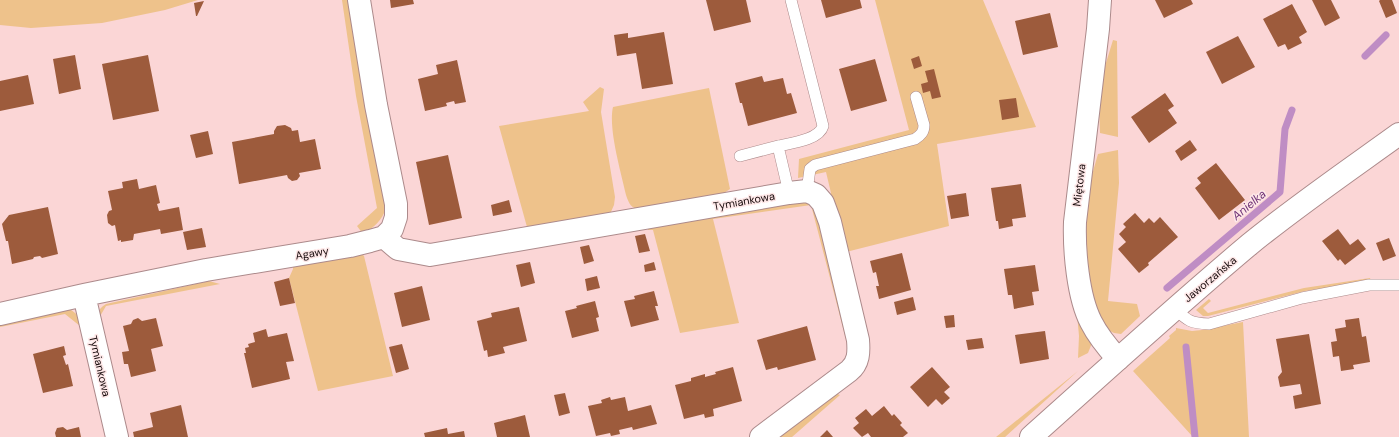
<svg xmlns="http://www.w3.org/2000/svg" width="1399" height="437" font-family="'DM Sans',sans-serif">
<style>
.green{fill:#eec28b}
.lines{fill:none;stroke-linecap:round;stroke-linejoin:round}
.stream{stroke:#bf8dc4;stroke-width:7}
.building{fill:#9d5b3c}
.service-casing{stroke:#ac8a8b;stroke-width:12}
.minor-casing{stroke:#ac8a8b;stroke-width:24}
.tertiary-casing{stroke:#ac8a8b;stroke-width:24}
.service{stroke:#fff;stroke-width:11}
.minor{stroke:#fff;stroke-width:22}
.tertiary{stroke:#fff;stroke-width:22}
.labels{text-anchor:middle;stroke-width:3;stroke-linejoin:round;paint-order:stroke}
.street-label{font-size:11px;fill:#180c0d;stroke:#fee8e8}
.water-label{font-size:12px;font-style:italic;fill:#713478;stroke:#fee8e8}
</style>
<rect width="100%" height="100%" fill="#fbd6d6"/>
<path class="green" d="M0,0H198L165,10L102,23L31,28L0,25Z
M342,0H350L386,208C382,221 374,227 363,234L357,226L377,208L356,96Z
M875,0H983L1036,127L937,144L949,226L846,252L831,202V193L826,172L798,178L799,159L909,130Z
M1113,40L1117,41L1118,137L1100,133L1099,103L1102,76Z
M600,87L604,89L601,112L615,197L614,205L610,214L527,227L499,126L589,111L583,102Z
M709,88L730,189L718,197L640,210C631,208 629,204 626,195C621,172 608,128 613,107Z
M1118,150L1119,183L1108,301L1137,304L1140,316L1121,334L1114,333L1108,330L1096,313L1082,251L1085,199L1098,154Z
M795,199L815,205L852,351L843,363L848,357V347L811,205L713,219L739,323L680,333L653,230H648V227Z
M359,251L364,256L393,376L318,391L289,278L293,269V263Z
M1370,278L1371,281L1305,291L1208,316H1203L1196,310L1209,299L1211,301L1203,308L1208,313L1304,288Z
M209,281L220,284L106,306L99,318C98,310 100,308 106,304Z
M69,309C82,316 87,326 83,340L80,326L65,314L0,327V320Z
M1077,314L1092,343L1088,353L1078,358L1079,336Z
M1243,322L1249,437H1193L1133,371L1170,338L1169,336L1176,330V328L1192,331L1202,330Z
M1078,371L1005,437H996Z
M833,392L840,395L792,437H777Z"/>
<g class="lines">
<path class="stream" d="M1365,56L1386,35
M1167,288L1280,192L1285,129L1292,110
M1186,347L1195,437"/>
</g>
<path class="building" d="M390,0H413L414,4L391,8Z
M706,0H746L751,22L714,31Z
M821,0H860L862,8L826,18Z
M1155,0H1191L1193,4L1164,18Z
M1312,0H1331L1340,18L1325,26Z
M1380,0H1392L1397,13L1386,18L1379,1Z
M204,1L197,16H196L194,3Z
M1292,4L1307,32L1299,37L1302,43L1288,50L1285,44L1278,47L1263,19Z
M1050,13L1058,47L1023,55L1015,21Z
M664,32L673,84L642,89L636,53L617,56L614,35L628,33V38Z
M1238,36L1255,67L1222,84L1206,52Z
M75,55L81,89L59,94L53,59Z
M148,55L159,111L113,120L102,64Z
M919,56L922,66L914,69L911,59Z
M875,59L887,101L851,111L839,69Z
M457,60L466,102L455,104L454,101L446,103L447,106L425,111L418,79L438,74L436,65Z
M934,69L941,97L932,99L930,91L923,93L921,84L928,82L925,71Z
M28,75L34,104L0,111V81Z
M762,76L764,82L783,78L787,94L791,93L797,113L748,126L742,103H740L735,83Z
M1165,93L1174,106L1168,110L1177,123L1149,143L1131,117Z
M1016,98L1019,117L1002,120L999,100Z
M285,125L291,128L292,131L298,130L300,142L315,139L321,169L299,173L300,176L297,180L292,181L288,178L287,175L239,184L232,142L274,134V131L277,126Z
M208,131L213,154L196,158L190,135Z
M1190,140L1197,150L1181,161L1175,151Z
M448,155L462,218L429,225L416,162Z
M1216,163L1245,200L1219,220L1195,188L1201,183L1197,178Z
M137,179L139,189L156,185L160,203L157,204L159,211L179,207L183,230L161,234L160,229L134,234L133,240L121,242V240L118,241L115,225L112,226L108,223L107,215L109,211L112,210L108,191L123,188L122,182Z
M1021,184L1026,217L1012,219L1013,226L999,229L998,221H996L991,188Z
M966,193L969,216L951,219L947,196Z
M509,200L512,212L493,216L491,205Z
M48,207L58,254L42,258L40,256L34,257L33,259L12,264L8,241H6L2,224L9,215Z
M1135,213L1144,223L1149,218L1154,223L1160,217L1178,237L1148,263L1149,265L1139,273L1118,249L1126,242L1119,234L1126,227L1123,224Z
M202,228L206,247L187,250L183,232Z
M1338,229L1350,245L1358,239L1366,249L1345,265L1340,259L1338,261L1322,241Z
M645,234L650,251L639,253L635,236Z
M1389,238L1396,256L1383,261L1376,243Z
M589,245L594,261L584,264L580,247Z
M902,253L911,290L879,299L876,286H879L876,272L873,273L870,261Z
M530,262L535,283L521,287L516,265Z
M654,262L656,270L645,272L644,265Z
M1035,265L1039,291L1032,292L1034,305L1014,309L1012,295H1008L1004,269Z
M597,276L600,288L587,291L585,279Z
M289,278L295,303L280,306L274,282Z
M422,286L430,320L402,327L394,293Z
M654,291L658,306H655L659,320L631,327L624,301L635,299L634,296Z
M913,297L916,310L897,315L894,302Z
M595,301L599,317L596,318L599,331L572,338L565,311L577,308L576,306Z
M519,307L527,341L503,347L505,353L488,357L487,350L484,351L477,321L492,317L491,313Z
M954,315L955,327L946,328L944,316Z
M138,318L142,321L156,318L163,346L151,349L156,371L131,377L128,364H124L122,352L129,351L123,326L131,324L133,320Z
M1359,318L1362,337L1366,336L1370,362L1353,365L1354,369L1341,371L1339,356L1333,357L1331,342L1337,341L1335,329L1346,327L1345,320Z
M807,326L816,360L778,370L777,367L766,370L757,340Z
M266,329L268,337L287,333L294,361L286,362L290,379L252,388L244,353H246L245,348L249,347L248,344L255,342L253,333Z
M1045,331L1049,359L1020,364L1015,335Z
M1309,334L1321,404L1295,409L1293,396L1302,394L1300,384L1280,387L1278,377L1282,372L1276,339Z
M982,338L984,348L968,350L966,340Z
M402,344L409,369L396,373L389,347Z
M64,346L66,355L63,356L66,365L68,364L73,386L43,393L33,354Z
M733,367L742,401L713,409L714,416L705,418L704,414L684,419L675,385L691,381V378L705,374V377L716,374L715,372Z
M932,367L950,387L944,392L950,398L942,405L936,399L928,407L910,387Z
M565,393L570,413L559,416L554,395Z
M610,397L611,400L625,397L628,411L651,405L657,424L633,430L632,427L619,430L620,434L611,436L610,433L596,436L588,406L602,403L601,400Z
M181,405L188,437H134L133,432L153,427L150,413Z
M884,406L892,416L894,414L902,423L900,425L908,433L903,437H871L868,433L862,437L853,428L859,423L855,418L866,409L872,416Z
M525,415L530,437H497L494,423Z
M63,427L67,430L79,427L81,437H56L55,433L57,428Z
M447,428L448,434L464,431L465,437H425L424,433Z
M827,430L833,437H820Z"/>
<g class="lines">
<defs>
<path id="service" d="M740,156L778,146
M807,191L810,169L815,165L915,139C921,135 924,132 924,125L916,97
M789,193L778,146C791,143 819,140 823,126L791,0
M1175,309C1188,321 1190,323 1209,324L1302,298L1369,285H1399"/>
<path id="minor" d="M1100,0L1098,29L1075,222C1074,251 1078,297 1091,322C1098,336 1108,348 1118,359
M384,237L398,249L430,255L789,193L807,191L816,195L823,203L830,222L858,340C859,352 859,363 849,371L761,437
M84,295L117,437
M0,314L84,295L206,270L350,246L370,241L384,237L392,229L396,217V204L376,105L359,0"/>
<path id="tertiary" d="M1031,437C1104,372 1176,306 1250,244C1298,205 1349,170 1399,134"/>
</defs>
<use href="#service" class="service-casing"/>
<use href="#minor" class="minor-casing"/>
<use href="#tertiary" class="tertiary-casing"/>
<use href="#service" class="service"/>
<use href="#minor" class="minor"/>
<use href="#tertiary" class="tertiary"/>
</g>
<g class="labels">
<g class="street-label">
<text transform="translate(1079 185) rotate(-83)" y="4">Miętowa</text>
<text transform="translate(744 201) rotate(-10)" y="4">Tymiankowa</text>
<text transform="translate(312 253) rotate(-9)" y="4">Agawy</text>
<text transform="translate(1210 279) rotate(-40)" y="4">Jaworzańska</text>
<text transform="translate(100 366) rotate(77)" y="4">Tymiankowa</text>
</g>
<g class="water-label">
<text transform="translate(1249 205) rotate(-40)" y="4">Anielka</text>
</g>
</g>
</svg>
